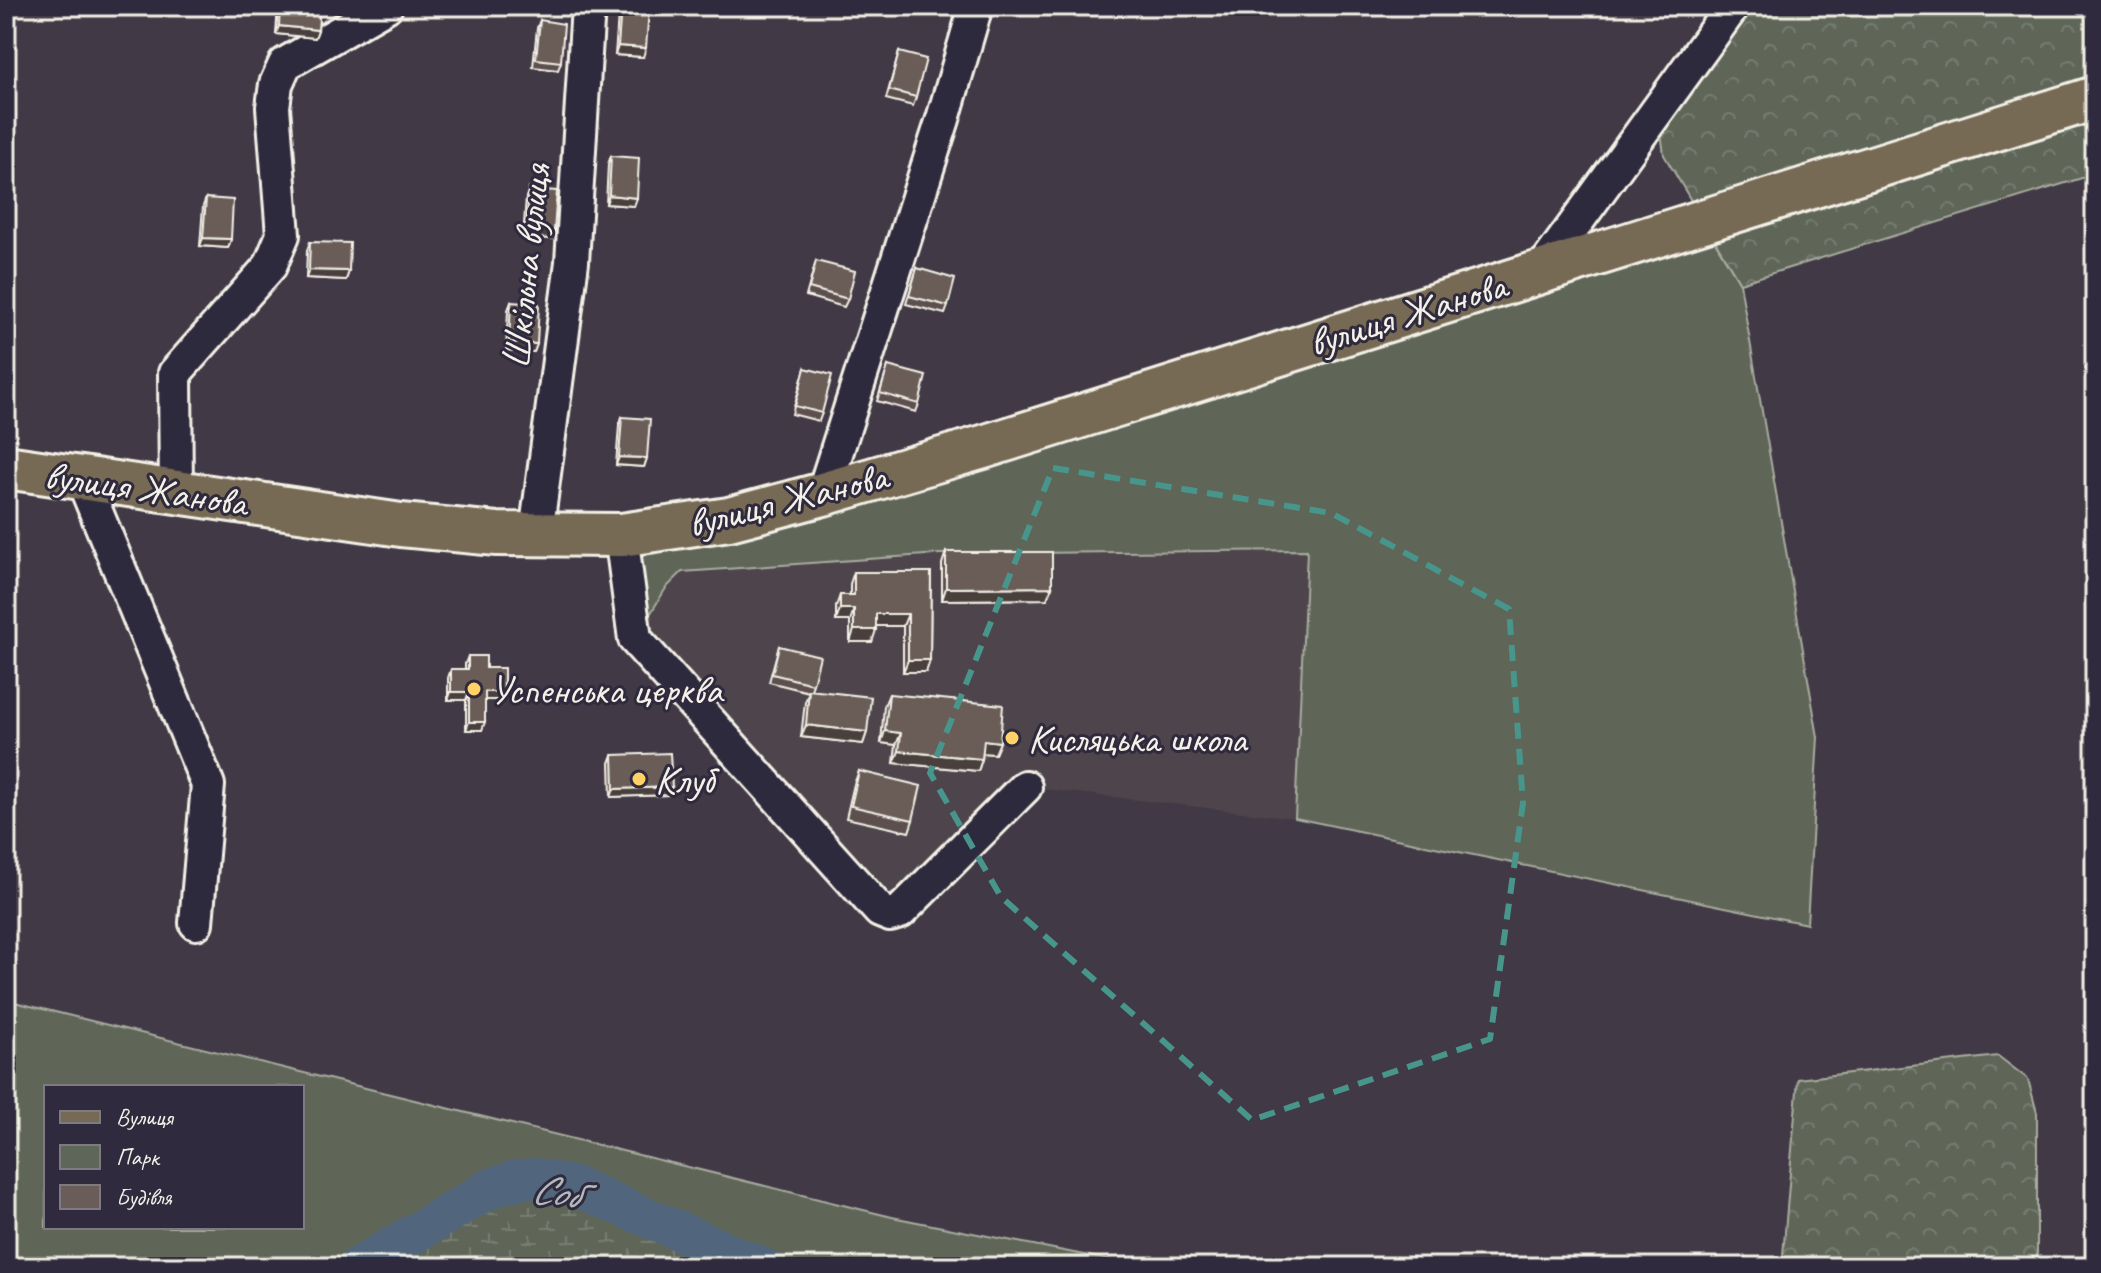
<svg xmlns="http://www.w3.org/2000/svg" width="2101" height="1273" font-family="Caveat,sans-serif">
<style>
.built{fill:#4d444b}
.green{fill:#5e6659;stroke:#a9aca0;stroke-width:2;fill-rule:evenodd}
.forest{fill:url(#forest-crowns);stroke:#a9aca0;stroke-width:2}
.wetland{fill:url(#wetland-marsh);stroke:#a9aca0;stroke-width:2}
.lines{fill:none;stroke-linecap:round;stroke-linejoin:round}
.stream{stroke:#929ea7;stroke-width:7}
.river{stroke:#51667c;stroke-width:40}
.minor-casing{stroke:#f4f1e8;stroke-width:38}
.major-casing{stroke:#f4f1e8;stroke-width:48}
.minor{stroke:#2f2a3d;stroke-width:32}
.major{stroke:#776a54;stroke-width:42}
.wall{fill:#5b504d;stroke:#f4f1e8;stroke-width:2}
.shaded-wall{fill:#4a413e;stroke:#f4f1e8;stroke-width:2}
.building{fill:#6a5d59;stroke:#f4f1e8;stroke-width:2}
.marked{fill:none;stroke:#48958c;stroke-width:6;stroke-dasharray:16 10;stroke-linejoin:round}
.poi-dot{fill:#ffd166;stroke:#2f2a3d;stroke-width:3}
.labels{text-anchor:middle;stroke-width:6;stroke-linejoin:round;paint-order:stroke}
.street-label{font-size:40px;fill:#f4f1e8;stroke:#2f2a3d}
.poi-label{font-size:40px;fill:#f4f1e8;stroke:#2f2a3d;text-anchor:start}
.water-label{font-size:42px;font-style:italic;fill:#b3b9bd;stroke:#2f2a3d}
</style>
<defs>
<pattern id="forest-crowns" width="20" height="18" patternUnits="userSpaceOnUse" patternTransform="scale(2)"><rect width="20" height="18" fill="#5e6659"/><path d="M2 6a3 3 0 1 1 6 0M12 15a3 3 0 1 1 6 0" fill="none" stroke="#767c71"/></pattern>
<pattern id="wetland-marsh" width="20" height="14" patternUnits="userSpaceOnUse" patternTransform="scale(2)"><rect width="20" height="14" fill="#5e6659"/><path d="M1 5h8M5 5V1M11 12h8M15 12V8" fill="none" stroke="#767c71"/></pattern>
</defs>
<rect width="100%" height="100%" fill="#413945"/>
<filter id="ink" filterUnits="userSpaceOnUse"><feTurbulence type="fractalNoise" baseFrequency=".0125" numOctaves="2"/><feDisplacementMap in="SourceGraphic" scale="16" xChannelSelector="R" yChannelSelector="G"/><feConvolveMatrix kernelMatrix="1 2 1 2 8 2 1 2 1" color-interpolation-filters="sRGB"/></filter>
<g filter="url(#ink)">
<path class="built" d="M1307,549L1295,818L1025,787L900,912L635,639L666,588L682,572L940,554Z"/>
<path class="green" d="M1702,220L1740,283L1818,737L1807,924L1295,818L1307,550L940,554L682,572L666,588L635,639L621,535Z
M6,1000L892,1217L1145,1267H762L577,1187L491,1188L358,1267H6ZM46,1087H302V1227H46Z"/>
<path class="forest" d="M1733,6H2095V174L1740,283L1664,155L1658,110Z
M1998,1056L2028,1079L2037,1113V1267H1782L1798,1079Z"/>
<path class="wetland" d="M538,1178L577,1187L762,1267H358L491,1188L516,1180Z"/>
<g class="lines">
<path class="stream" d="M6,90L13,114L6,138"/>
<path class="river" d="M358,1267L491,1188L516,1180L538,1178L577,1187L762,1267"/>
<defs>
<path id="minor" d="M1542,270L1733,6
M83,480L208,785L196,923
M176,493L175,373L270,266L283,235L273,107L276,84L285,64L386,6
M823,494L943,119L976,6
M536,534L572,262L588,6
M621,535L635,639L880,911L890,915L900,912L1025,787"/>
<path id="major" d="M6,467L401,525L497,534L621,535L729,519L823,494L983,447L2095,98"/>
</defs>
<use href="#minor" class="minor-casing"/>
<use href="#major" class="major-casing"/>
<use href="#minor" class="minor"/>
<use href="#major" class="major"/>
</g>
<path class="wall" d="M278,6H320L318,30L315,38L276,34Z
M903,6H922L920,11Z
M621,7L643,57L615,55L618,15Z
M540,20L561,62L558,70L533,67L537,28Z
M899,52L916,97L913,106L886,99Z
M611,156L634,206L606,204L608,164Z
M529,189L551,239L523,237L526,197Z
M206,198L231,239L228,248L200,246L203,206Z
M310,242L349,271L346,280L306,278L307,250Z
M816,261L848,299L844,307L806,296Z
M917,268L948,306L945,314L906,304Z
M511,302L537,344L534,352L506,350L508,310Z
M888,366L919,404L916,412L877,401Z
M805,368L822,413L819,421L792,414Z
M622,417L647,458L644,467L616,465L619,425Z
M946,552L1047,599L942,600V564Z
M854,572H931L930,660L926,672H903V626H876L872,642H850V621H836V607L840,595H850V584Z
M779,646L813,684L811,690L867,732L863,744L801,737L805,702L809,692L769,682Z
M468,656L486,668L504,692L501,700H485L482,730H466V700H448V678L451,669H465V664Z
M889,694L1000,742L995,754L983,753L982,759L978,771L894,763L896,745L881,743L884,706Z
M613,755L672,787L668,795L611,797L610,763Z
M859,771L913,820L909,832L846,818L854,784Z"/>
<path class="shaded-wall" d="M279,26L318,30L315,38L276,34Z
M618,46L646,48L643,57L615,55Z
M609,195L637,198L634,206L606,204Z
M526,229L554,231L551,239L523,237Z
M203,238L231,239L228,248L200,246Z
M309,270L349,271L346,280L306,278Z
M509,342L537,344L534,352L506,350Z
M619,457L647,458L644,467L616,465Z
M1052,587L1047,599L942,600L946,588Z
M840,609H854L850,621H836Z
M876,614H908L903,626H872Z
M854,630H876L872,642H850Z
M908,660H930L926,672H903Z
M451,692H469L466,700H448Z
M485,692H504L501,700H482Z
M469,722H485L482,730H466Z
M806,725L867,732L863,744L801,737Z
M885,731L901,733L896,745L881,743Z
M984,740L1000,742L995,754L980,753Z
M899,751L982,759L978,771L894,763Z
M672,787L668,795L611,797L614,789Z"/>
<path class="building" d="M280,6H320L318,30L279,26Z
M621,7L649,9L646,48L618,46Z
M540,20L564,24L561,62L536,59Z
M899,52L926,59L916,97L889,90Z
M611,156L639,158L637,198L609,195Z
M529,189L557,191L554,231L526,229Z
M206,198L233,200L231,239L203,238Z
M310,242L350,243L349,271L309,270Z
M816,261L855,271L848,299L809,288Z
M917,268L955,279L948,306L909,296Z
M511,302L539,304L537,344L509,342Z
M888,366L926,376L919,404L880,393Z
M805,368L832,375L822,413L795,406Z
M622,417L650,419L647,458L619,457Z
M946,552H1052V587L946,588Z
M854,572H931L930,660H908V614H876V630H854V609H840V595H854Z
M779,646L820,656L813,684L772,674Z
M468,656H486V668H504V692H485V722H469V692H451V669H468Z
M809,690L871,697L867,732L806,725Z
M889,694L1003,705L1000,742L984,740L982,759L899,751L901,733L885,731Z
M670,753L672,787L614,789L613,755Z
M859,771L921,786L913,820L851,806Z"/>
</g>
<path class="marked" d="M1053,468L1331,513L1509,609L1523,803L1490,1039L1252,1120L1001,897L930,773Z"/>
<g class="poi-dot">
<circle cx="474" cy="689" r="8"/>
<circle cx="1012" cy="738" r="8"/>
<circle cx="639" cy="779" r="8"/>
</g>
<g class="labels">
<g class="street-label">
<text transform="translate(525 266) rotate(-84)" y="14">Шкільна вулиця</text>
<text transform="translate(1407 313) rotate(-17)" y="14">вулиця Жанова</text>
<text transform="translate(146 488) rotate(8)" y="14">вулиця Жанова</text>
<text transform="translate(787 499) rotate(-14)" y="14">вулиця Жанова</text>
</g>
<g class="poi-label">
<text x="490" y="703">Успенська церква</text>
<text x="1028" y="752">Кисляцька школа</text>
<text x="655" y="793">Клуб</text>
</g>
<g class="water-label">
<text transform="translate(556 1190) rotate(9)" y="15">Соб</text>
</g>
</g>
<rect width="2101" height="1273" fill="none" stroke="#2f2a3d" stroke-width="32"/>
<rect x="16" y="16" width="2069" height="1241" fill="none" stroke="#f4f1e8" stroke-width="3" filter="url(#ink)"/>
<rect x="44" y="1085" width="260" height="144" fill="#2f2a3d" stroke="#7e7a81" stroke-width="2"/>
<rect x="60" y="1111" width="40" height="12" fill="#776a54" stroke="#7e7a81" stroke-width="2"/>
<text x="116" y="1125" font-size="24" fill="#f4f1e8">Вулиця</text>
<rect x="60" y="1145" width="40" height="24" fill="#5e6659" stroke="#7e7a81" stroke-width="2"/>
<text x="116" y="1165" font-size="24" fill="#f4f1e8">Парк</text>
<rect x="60" y="1185" width="40" height="24" fill="#6a5d59" stroke="#7e7a81" stroke-width="2"/>
<text x="116" y="1205" font-size="24" fill="#f4f1e8">Будівля</text>
</svg>
